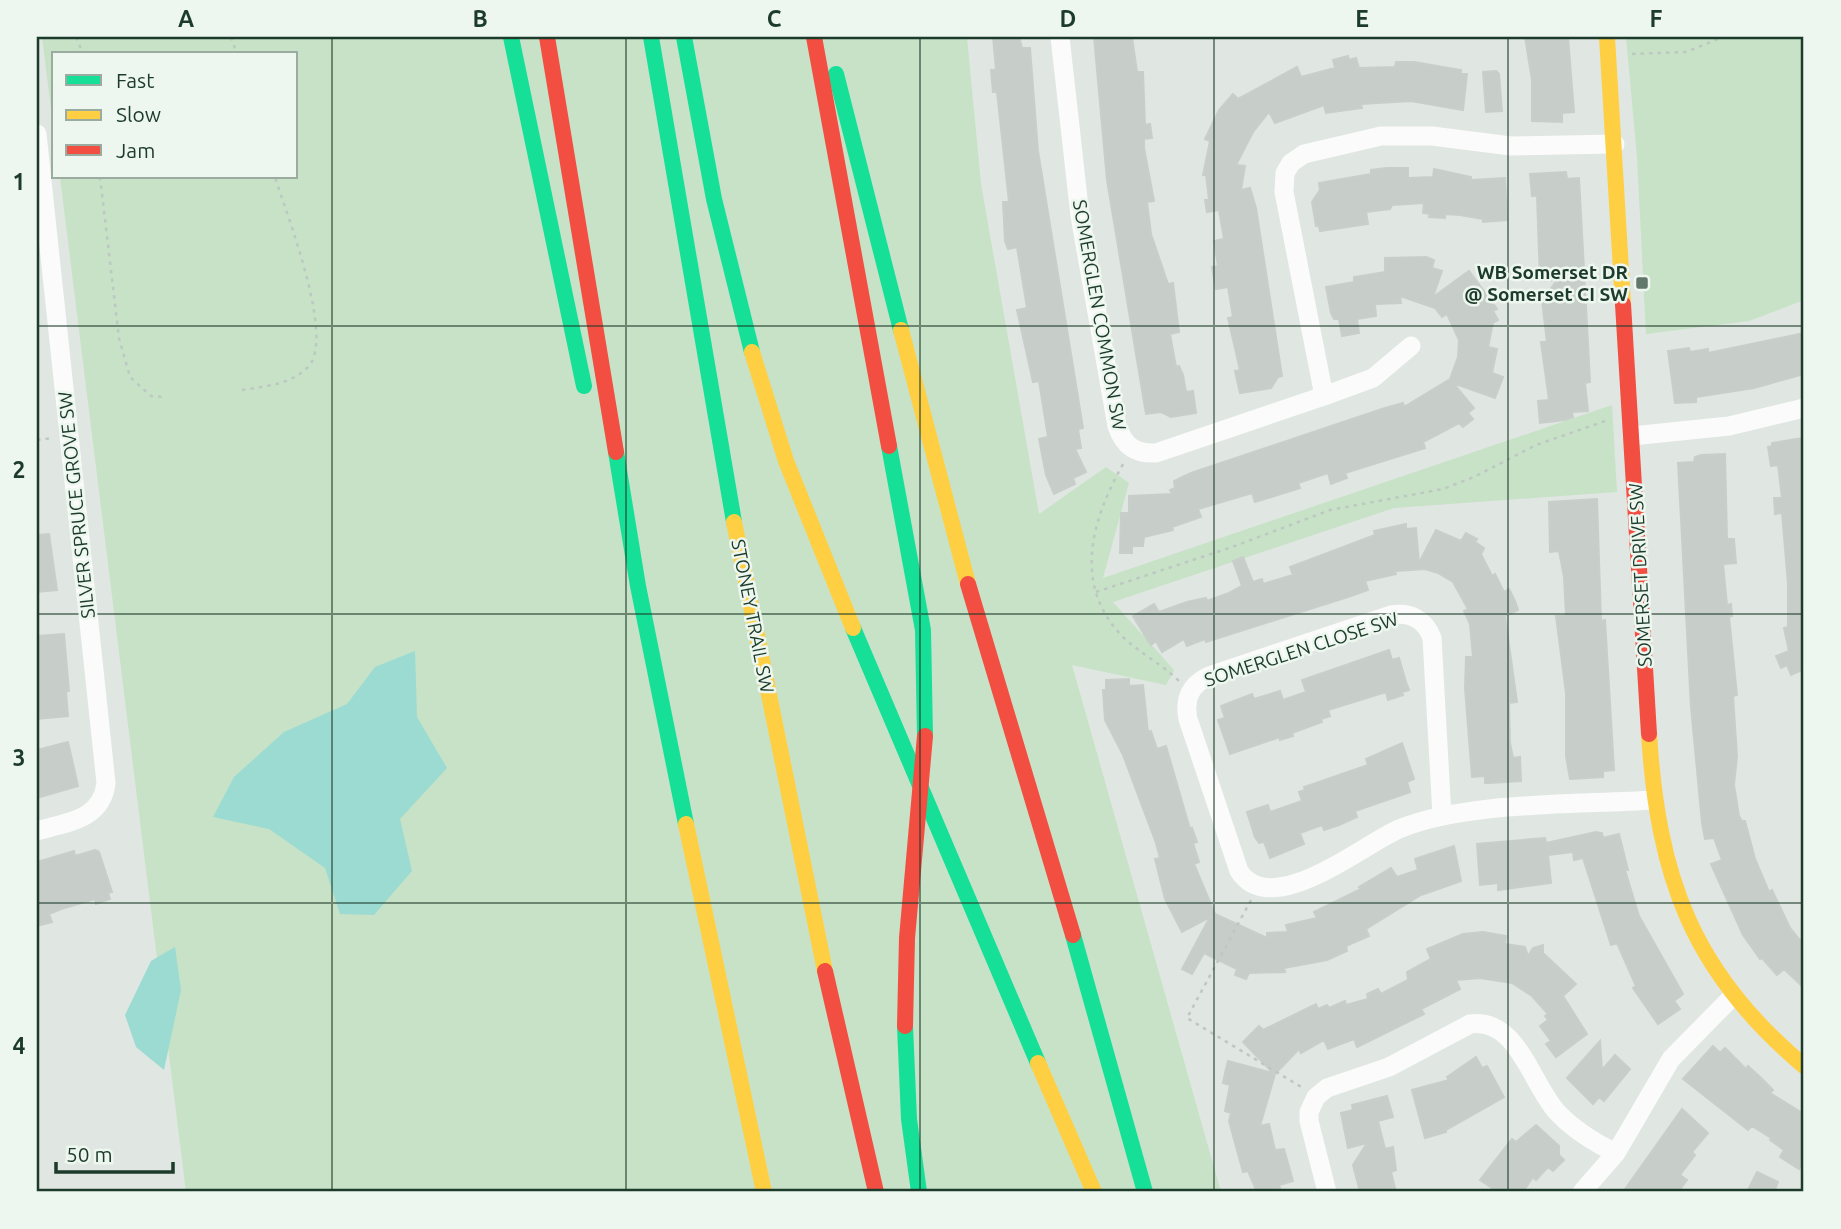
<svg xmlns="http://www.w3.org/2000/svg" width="1841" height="1229" font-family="Ubuntu,sans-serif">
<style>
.green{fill:#c7e2c7}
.water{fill:#9bdbd2}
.building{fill:#c7cec9;stroke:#c8cfca;stroke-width:2}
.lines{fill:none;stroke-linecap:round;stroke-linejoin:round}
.path{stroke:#bec8c2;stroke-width:2.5;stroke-dasharray:3.5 5;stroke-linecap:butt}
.street{stroke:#fafbfa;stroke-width:19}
.fast{stroke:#16e098;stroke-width:16}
.slow{stroke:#ffcf43;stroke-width:16}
.jam{stroke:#f24e42;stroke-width:16}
.grid{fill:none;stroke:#1d3b2a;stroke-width:2;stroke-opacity:0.55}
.poi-dot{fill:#61776a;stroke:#edf7ef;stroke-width:2.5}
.labels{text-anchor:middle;stroke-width:5;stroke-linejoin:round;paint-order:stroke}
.poi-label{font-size:19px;font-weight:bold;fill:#1d3b2a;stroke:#edf7ef;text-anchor:end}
.street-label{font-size:19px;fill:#1d3b2a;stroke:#edf7ef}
.neatline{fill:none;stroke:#1d3b2a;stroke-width:2.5}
.grid-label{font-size:23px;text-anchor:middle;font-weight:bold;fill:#1d3b2a}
</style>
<rect width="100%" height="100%" fill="#e0e6e1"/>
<path class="green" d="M42,37H967L981,184L1039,514L1106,467L1129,483L1103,578L1612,405L1617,492L1394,508L1113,602L1174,670L1166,685L1072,665L1221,1192H186L60,177H296V54H54V132Z
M1626,37H1804V300L1749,321L1646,334L1637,157Z"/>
<path class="water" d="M415,651L417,717L447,768L400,819L412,871L374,915L340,914L325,868L269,829L213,817L234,777L284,732L347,704L375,667Z
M175,947L181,990L164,1070L136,1047L125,1015L151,961Z"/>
<path class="building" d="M993,37H1019L1022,48H1030L1038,151L1083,428L1078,429L1081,448L1075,449L1086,472L1073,478L1075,484L1054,494L1046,475L1039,439L1048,437L1039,381L1033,382L1017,310L1027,308L1017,247L1008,249L1005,241L1003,202H1009L997,92H993L991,70H996Z
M1094,37H1132L1137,72H1143L1145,125L1150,124L1152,138L1144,139V148L1154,201L1147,202L1151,234L1168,284L1173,283L1179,332L1170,334L1176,367L1179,366L1183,375L1186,392L1193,391L1196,413L1171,417L1161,412L1146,414L1107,180Z
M1525,37H1568L1574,112L1562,113V122L1532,121V80Z
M1348,56L1349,60L1356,58L1359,68L1395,67L1396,62H1414L1461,70V74H1467L1463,110L1411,101L1361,104L1362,108L1326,113L1324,105L1275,123L1269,112L1253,132L1236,165L1245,166L1241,190L1250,188L1256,208L1282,376L1278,377L1271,388L1240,393L1235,371L1240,370L1228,318L1233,317L1228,287L1216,289L1212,267L1218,266L1214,241L1224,239L1219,210L1207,212L1205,200H1209L1206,175H1203L1210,141L1205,139L1219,110L1233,94L1238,99L1297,67L1301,77L1335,68L1333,60Z
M1496,71L1499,74L1502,111L1486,112L1483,72Z
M1387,168H1408V178L1433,177L1434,169L1471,177V180L1505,178L1507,220L1483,222V219L1460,215L1445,214V218L1429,217L1430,214L1423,213L1424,203L1392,205L1390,209L1366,212L1368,224L1320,231L1319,226H1316L1312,202L1320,190L1319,183L1371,174V170Z
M1566,172L1567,179L1579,178L1589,362L1590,382L1585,383L1588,411L1572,412L1573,417L1565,420L1540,423L1538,401L1549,400L1541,342H1547L1542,301L1557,280L1540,281L1537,196H1532L1530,174Z
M1426,257L1434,260L1432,268L1442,271L1433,297L1469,271L1497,309L1493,311L1498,320L1493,323L1488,347L1497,349L1492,373L1503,377L1495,398L1453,383L1474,408L1468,413L1473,419L1463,427L1459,423L1423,442L1425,448L1345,473L1347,478L1331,484L1328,473L1298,483L1300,488L1255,502L1252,493L1198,509L1201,517L1172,527L1173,530L1144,537L1143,546H1132V553H1120L1121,513H1129V496L1172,494L1170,490L1175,488L1174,481L1191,473L1385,408L1403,403L1404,407L1450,379L1458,357L1459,340L1447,314L1442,317L1435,308L1400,296L1401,303L1375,304L1376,316L1357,319L1359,333L1342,336L1339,319H1334L1331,313L1326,287L1354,282V277L1385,272V258Z
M1804,333V374L1754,388L1696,397V402L1675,403L1668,351L1689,348L1690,352L1708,349V353Z
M1803,438L1804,669L1791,675L1787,665L1781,668L1776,656L1789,651L1784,628L1788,627V584L1782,513L1775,514L1774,498H1782L1778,465L1771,466L1768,447L1772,446V443Z
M1725,454L1727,539H1734L1736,563L1723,564L1727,605L1731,604L1732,616H1729L1737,695L1733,696L1737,756L1734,785L1739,816L1742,821H1745L1755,859L1769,892L1772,890L1790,928L1804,945V988L1784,969L1777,975L1762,958L1760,959L1743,935L1711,864L1722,860L1714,838L1705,839L1702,823L1691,707L1678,463L1694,462L1695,457L1701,455Z
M1597,499L1601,621L1605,620L1614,770L1603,771V777L1570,779L1566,756V693L1556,616H1566L1564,577L1559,551L1550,552L1549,502Z
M1406,524V529L1416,528L1419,563L1436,530L1461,541L1466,533L1477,539L1475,542L1484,548L1481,554L1492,576L1495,574L1504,592L1509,589L1515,601L1518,610L1505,616L1517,702L1509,703L1510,743L1513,758L1520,757L1521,781L1489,783H1485V776L1472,777L1465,688L1466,657H1473L1470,624L1464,611L1468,609L1453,582L1438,573L1425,569L1395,571L1396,574L1365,581L1368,590L1351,596L1206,642L1205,639L1187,646L1184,639L1162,652L1156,641L1151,645L1148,641L1133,616L1154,604L1159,612L1187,602L1206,598L1207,601L1229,593L1242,586L1233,561L1243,557L1253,582L1262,579L1263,584L1293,575L1290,567L1375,535L1374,531Z
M49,534L57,590L37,592V535Z
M64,634L69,691H66L68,716L37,719V636Z
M1389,650L1392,660L1399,658L1406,682L1409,690L1402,692L1403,695L1388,700L1386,692L1328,710L1330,716L1321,719L1322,722L1292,733L1293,736L1280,740V737L1230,754L1218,720L1225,718L1221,706L1252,694L1254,699L1280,691L1283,700L1306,692L1302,680Z
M1129,679V686L1143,685L1148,732L1151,731L1157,749L1166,746L1190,829L1192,828L1197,842L1193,843L1199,862L1194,864L1215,914L1267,938V933L1288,932L1286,925L1317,918L1314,912L1361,889L1359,887L1391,868L1397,877L1418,870L1415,859L1454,846L1461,881L1421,895L1366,929L1369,936L1346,946L1347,951L1327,960L1284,968L1285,972L1249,973L1246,979L1235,975L1237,969L1204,953L1192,974L1182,969L1210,917L1182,932L1165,899L1155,859L1160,858L1156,843L1123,755L1105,720L1103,690H1106V680Z
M68,742L78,786L37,798V750Z
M1402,743L1414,779L1407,782L1410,792L1355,811L1357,817L1339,825L1324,830L1322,825L1300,833L1304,844L1270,858L1264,842L1259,843L1255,837L1247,812L1268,805L1270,812L1302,801L1299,792L1305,790L1304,787L1368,765L1366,759Z
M1596,832L1602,833L1603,838L1619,834L1628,870H1625L1639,916L1683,994L1674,1001L1680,1009L1658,1024L1633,988L1636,986L1617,943L1611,945L1583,858L1574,860L1573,852L1548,855L1551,883L1498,890V883L1480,885L1477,844L1545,838L1546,843Z
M95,850L99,852L112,892L108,893L110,899L96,904L95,899L61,909L49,914L52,922L37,926V862L74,851L75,856Z
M1483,932L1506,936L1505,944L1525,947L1528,956L1533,948L1543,945V953L1576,984L1563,996L1587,1034L1556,1057L1546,1044L1551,1041L1540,1026L1548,1020L1545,1016L1548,1014L1532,996L1512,983L1480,978L1456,980L1460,989L1421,1009L1424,1014L1357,1047L1354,1039L1328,1049L1324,1040L1301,1053L1299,1049L1275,1074L1260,1126L1269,1124L1275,1150L1284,1149L1293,1181L1279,1185L1281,1192H1257L1248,1171L1243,1172L1229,1121L1231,1113L1225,1111L1230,1085L1223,1083L1225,1073L1228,1061L1273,1073L1243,1042L1259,1026L1263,1030L1316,1004L1318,1009L1327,1005L1329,1008L1345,1001L1346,1005L1368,999L1367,994L1378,989L1381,994L1408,980L1407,972L1431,959L1427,949L1463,934Z
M1600,1041L1602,1070L1615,1055L1630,1069L1604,1101L1599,1097L1593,1104L1567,1078Z
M1713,1046L1720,1053L1725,1048L1746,1069L1748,1066L1759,1076L1773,1090L1770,1093L1804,1114V1161L1799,1169L1780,1157L1784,1150L1770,1140L1771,1138L1752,1126L1748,1130L1683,1079Z
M1476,1057L1482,1068L1487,1066L1504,1097L1446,1130V1132L1425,1138L1412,1090L1449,1080L1447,1077Z
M1387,1096L1393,1117L1378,1121L1385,1149L1393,1147L1396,1170L1391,1172L1396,1192H1360L1353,1165L1367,1143L1348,1148L1341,1113L1353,1110L1352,1105Z
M1682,1109L1708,1133L1692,1152L1695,1155L1680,1175L1687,1180L1678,1192H1623Z
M1536,1125L1559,1146V1155L1564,1160L1553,1171L1548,1167L1536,1180L1533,1177L1523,1192H1498L1480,1180L1512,1139L1516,1142Z
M1757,1172L1778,1182L1774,1192H1747Z"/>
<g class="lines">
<path class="path" d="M76,37L83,54
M231,37L237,54
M1632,54L1686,52L1723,37
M100,177L119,338L130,377L151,396L163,397
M242,390C266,386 289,385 307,368C337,341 286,213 275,177
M37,440L52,438
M1123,464C1091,521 1072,586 1124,638C1141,654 1162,664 1179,681
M1096,592L1232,547L1330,510L1443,489L1474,477L1536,445L1608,420
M1251,900L1187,1018L1303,1088"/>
<path class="street" d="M1060,37L1080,216L1117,426C1124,446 1135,454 1156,453L1324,396L1284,192L1285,173L1291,163L1304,154L1381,136H1432L1511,146L1615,144
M37,134L106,783C102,820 67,822 37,831
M1324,396L1373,378L1411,346
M1632,436L1729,426L1804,408
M1442,816L1432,638C1425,619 1410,612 1391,615L1209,676C1190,685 1184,699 1188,719L1239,871C1271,921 1362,845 1399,829C1467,801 1578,805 1653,800
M1327,1192L1309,1121V1112L1316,1097L1327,1088L1389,1067L1470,1024C1517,1017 1531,1083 1557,1112C1573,1129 1595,1143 1616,1153
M1582,1192L1616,1153L1671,1059L1733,996"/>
<path class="fast" d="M511,37L584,386
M651,37L734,522
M684,37L714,199L752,352
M836,74L901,330
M889,446L923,630L925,736
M616,452L638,586L686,824
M853,628L1038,1063
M1073,935L1145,1192
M905,1026L909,1119L919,1192"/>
<path class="slow" d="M1607,37L1623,304
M901,330L968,584
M752,352L786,461L853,628
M734,522L825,971
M1649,734C1658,877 1692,972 1804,1066
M686,824L764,1192
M1038,1063L1094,1192"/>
<path class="jam" d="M547,37L616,452
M814,37L889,446
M1623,304L1649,734
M968,584L1073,935
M825,971L876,1192
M905,1026L907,938L925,736"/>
</g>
<path class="grid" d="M332,37V1192M626,37V1192M920,37V1192M1214,37V1192M1508,37V1192M37,326H1804M37,614H1804M37,903H1804"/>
<rect class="poi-dot" x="1635" y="276" width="14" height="14" rx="3.5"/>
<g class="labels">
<g class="poi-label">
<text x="1628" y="279">WB Somerset DR<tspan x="1628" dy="22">@ Somerset CI SW</tspan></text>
</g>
<g class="street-label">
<text transform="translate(1100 315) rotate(80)" y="7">SOMERGLEN COMMON SW</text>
<text transform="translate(76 505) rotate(-96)" y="7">SILVER SPRUCE GROVE SW</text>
<text transform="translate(1640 575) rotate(-93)" y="7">SOMERSET DRIVE SW</text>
<text transform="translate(753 616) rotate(79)" y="7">STONEY TRAIL SW</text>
<text transform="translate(1301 649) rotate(-18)" y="7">SOMERGLEN CLOSE SW</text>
</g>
</g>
<rect width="1841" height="1229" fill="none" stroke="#edf7ef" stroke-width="77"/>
<rect x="52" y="52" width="245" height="126" fill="#edf7ef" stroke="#9aaca0" stroke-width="2"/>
<rect x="66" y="75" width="35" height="10" fill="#16e098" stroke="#9aaca0" stroke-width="2"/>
<text x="116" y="88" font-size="21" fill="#1d3b2a">Fast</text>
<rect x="66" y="110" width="35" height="10" fill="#ffcf43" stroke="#9aaca0" stroke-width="2"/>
<text x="116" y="122" font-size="21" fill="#1d3b2a">Slow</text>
<rect x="66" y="145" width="35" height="10" fill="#f24e42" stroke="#9aaca0" stroke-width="2"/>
<text x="116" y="158" font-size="21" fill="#1d3b2a">Jam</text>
<path d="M56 1162v10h117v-10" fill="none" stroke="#1d3b2a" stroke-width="3.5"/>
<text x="66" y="1162" font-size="21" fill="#1d3b2a" stroke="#edf7ef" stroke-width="5" paint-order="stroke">50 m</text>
<rect x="38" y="38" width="1764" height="1152" class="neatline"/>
<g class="grid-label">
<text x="186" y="27">A</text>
<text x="480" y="27">B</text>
<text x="774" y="27">C</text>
<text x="1068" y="27">D</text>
<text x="1362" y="27">E</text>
<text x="1656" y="27">F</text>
<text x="19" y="190">1</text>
<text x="19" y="478">2</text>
<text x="19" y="766">3</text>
<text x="19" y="1054">4</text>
</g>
</svg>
